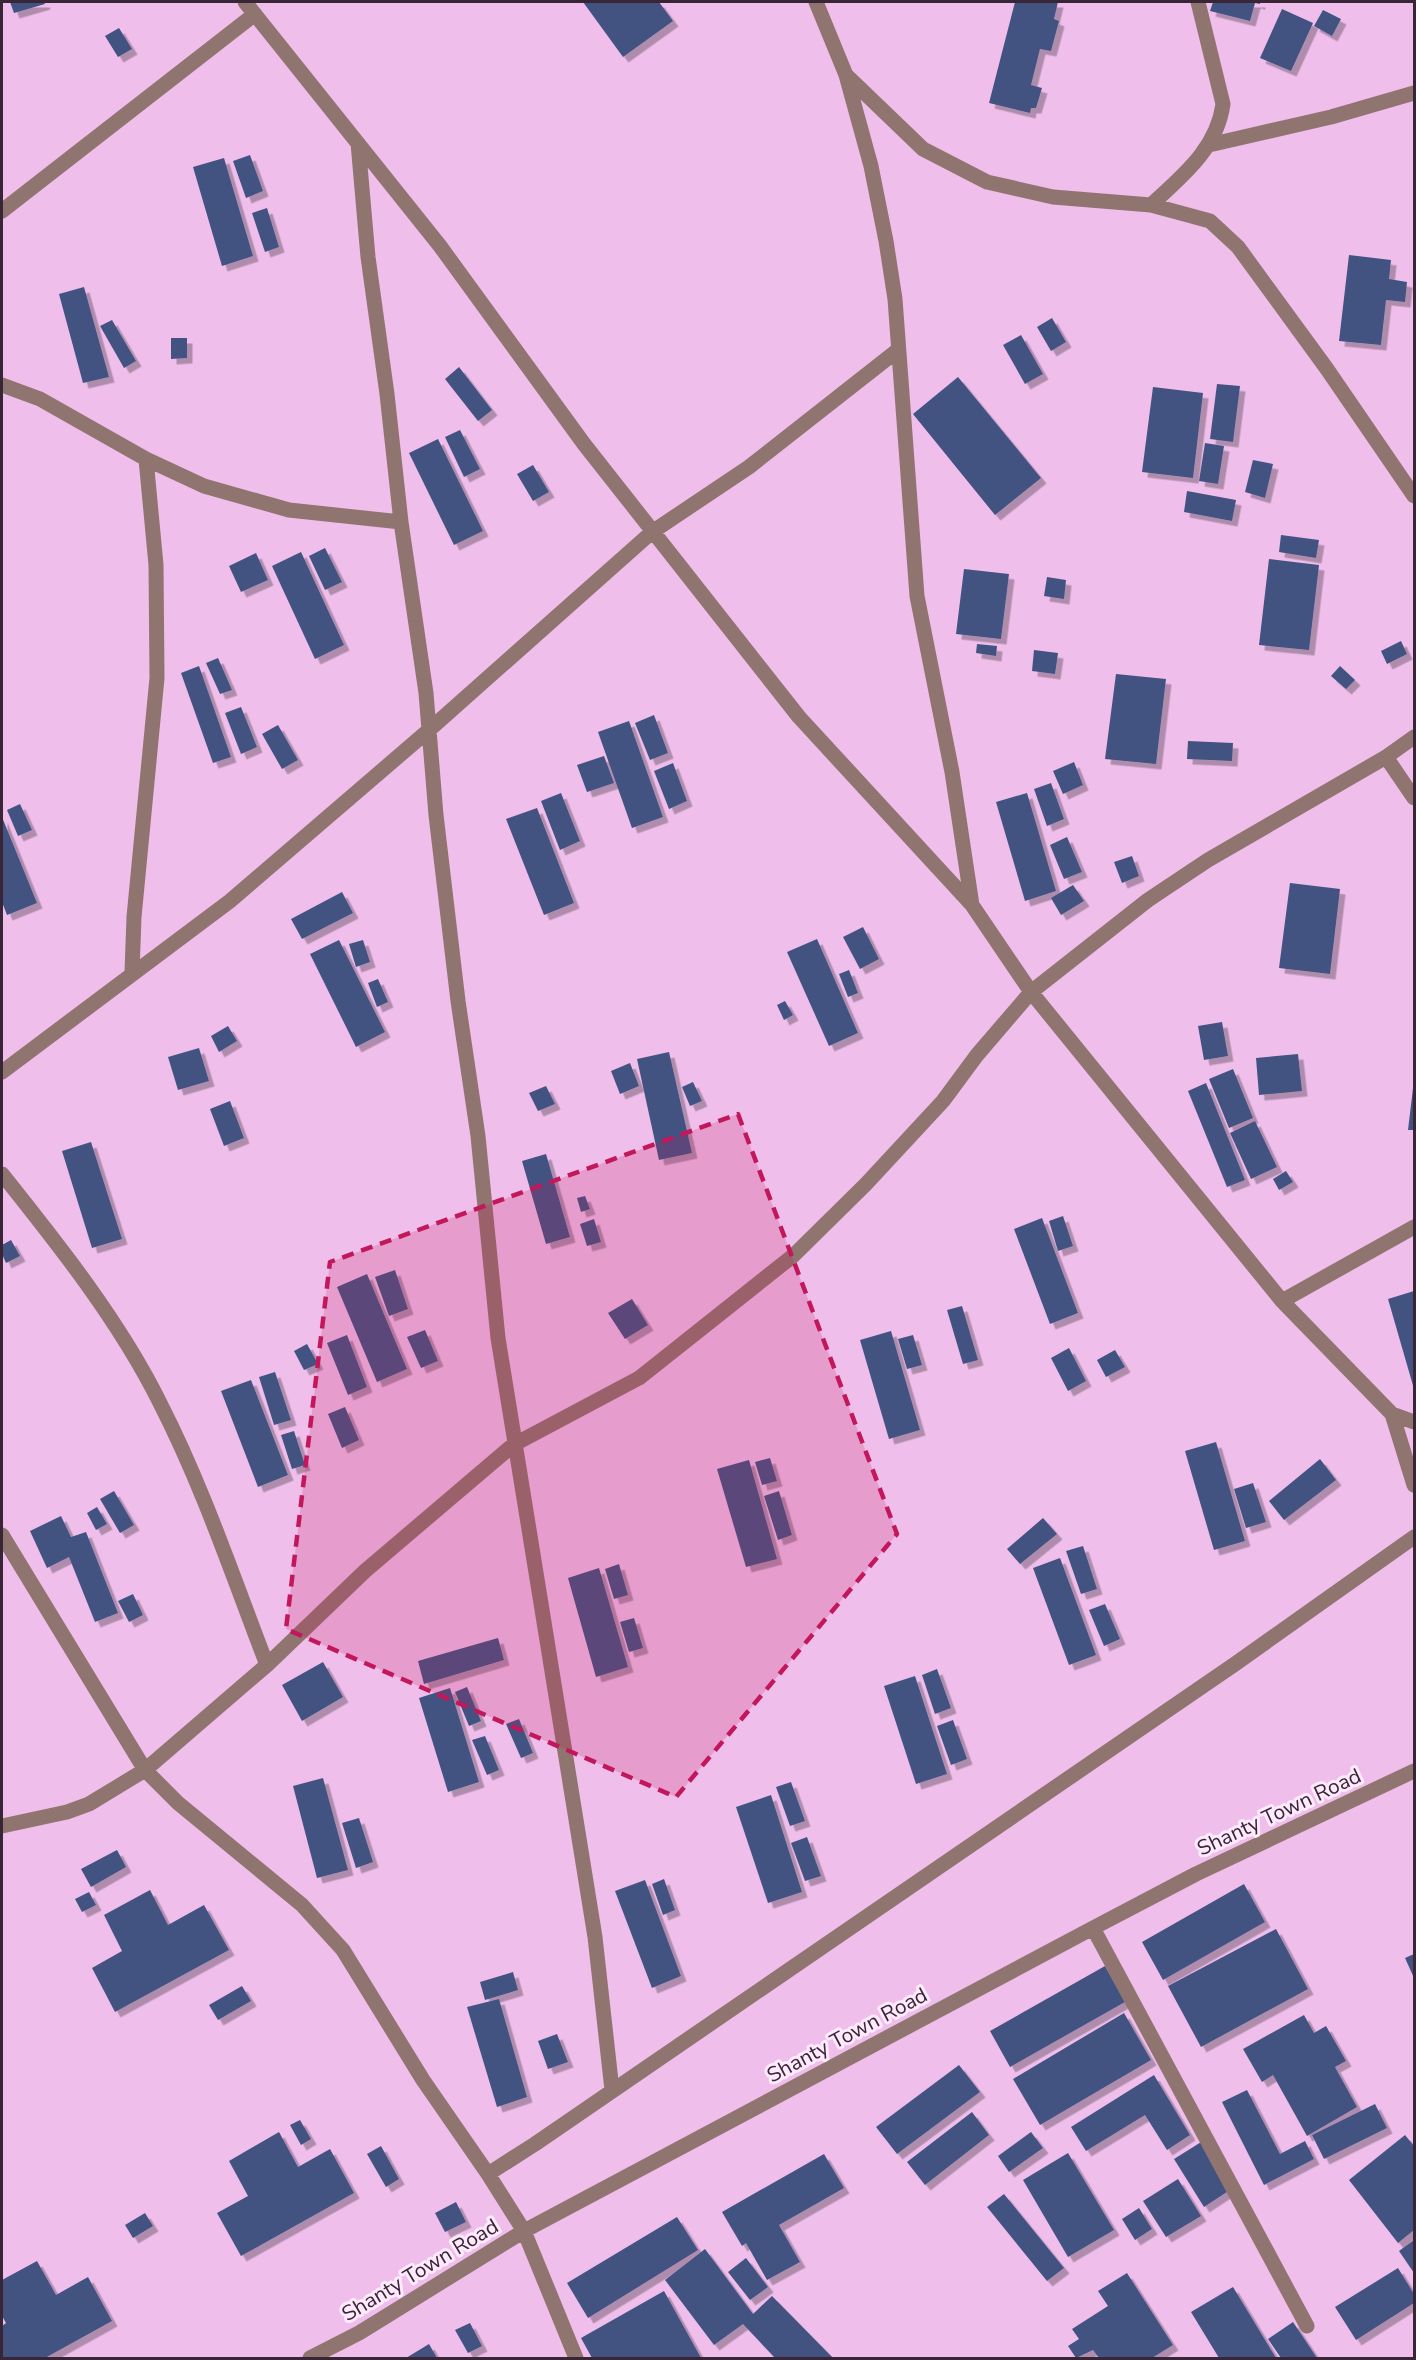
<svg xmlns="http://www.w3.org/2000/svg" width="1416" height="2360" font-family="'Nunito Sans',sans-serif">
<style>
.building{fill:#435382;filter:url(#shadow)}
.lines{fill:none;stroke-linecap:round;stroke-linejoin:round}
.minor{stroke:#907470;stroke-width:15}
.marked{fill:#c2185b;fill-opacity:0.2;stroke:#c2185b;stroke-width:4.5;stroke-dasharray:12 8;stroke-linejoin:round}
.labels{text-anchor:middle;stroke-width:6;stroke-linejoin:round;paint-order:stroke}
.street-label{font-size:21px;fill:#382637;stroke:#feeafc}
</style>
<defs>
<filter id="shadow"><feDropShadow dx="5.5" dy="5.5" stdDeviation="0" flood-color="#0004"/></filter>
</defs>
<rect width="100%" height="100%" fill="#efbeeb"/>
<path class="building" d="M10,2H44L45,4L14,13Z
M583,2H659L673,21L623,57Z
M1015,2H1058L1054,19L1059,21L1051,51L1040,49L1031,85L1042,88L1036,108H1031L1030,113L989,103Z
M1213,2H1260V4L1255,3L1250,21L1210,11Z
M1282,9L1313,23L1291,71L1260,58Z
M1323,10L1341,19L1332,36L1314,26Z
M119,28L132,49L118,57L105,36Z
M250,155L263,191L246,198L233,161Z
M224,158L253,256L222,266L193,167Z
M267,208L279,247L265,252L252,213Z
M1349,255L1391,260L1389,279L1407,282L1405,302L1386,300L1381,345L1339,341Z
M84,287L109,377L83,383L59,294Z
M1052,318L1066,342L1051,351L1037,327Z
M112,320L136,361L124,368L100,326Z
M1021,335L1043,374L1025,384L1003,345Z
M171,338H187V358L171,359Z
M459,367L492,410L478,421L445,379Z
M958,377L1041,478L995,515L913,414Z
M1217,384L1240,386L1233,442L1210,439Z
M1153,387L1203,393L1193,478L1142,472Z
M460,430L480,469L464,477L445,437Z
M438,439L483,531L454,545L409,453Z
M1205,443L1224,446L1218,484L1199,481Z
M1253,460L1273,464L1265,498L1245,492Z
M533,465L549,492L533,501L517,474Z
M1187,491L1236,500L1232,521L1184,512Z
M1281,535L1319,540L1316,558L1279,552Z
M325,548L342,582L325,590L309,556Z
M301,552L344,645L315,659L272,566Z
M256,553L268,580L241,592L229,566Z
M1269,559L1319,565L1309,650L1259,645Z
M964,569L1009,574L1001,639L956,634Z
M1047,577L1066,580L1064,599L1044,596Z
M1401,641L1407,654L1387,664L1381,651Z
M977,644L997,646L996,656L976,653Z
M1034,650L1058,653L1055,674L1032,671Z
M218,658L232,690L220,694L206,663Z
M199,666L231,757L213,763L181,673Z
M1340,666L1355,680L1346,689L1331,676Z
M1116,674L1166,679L1156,764L1105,759Z
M241,707L257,747L241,754L225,713Z
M654,715L668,753L650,760L635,723Z
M629,721L663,817L632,828L598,732Z
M278,725L298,760L282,769L262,734Z
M1188,741L1233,743L1232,761L1187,759Z
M604,756L614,783L587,792L577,765Z
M1074,762L1083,785L1063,794L1053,771Z
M673,763L687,801L669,809L654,771Z
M1051,783L1064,819L1047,826L1034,789Z
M561,793L580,841L560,850L541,801Z
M1027,793L1056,891L1025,901L996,802Z
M20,804L32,830L18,836L7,810Z
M537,808L574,903L544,915L506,819Z
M2,817L37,903L7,915L2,902Z
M1067,837L1082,872L1064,879L1050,845Z
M1132,856L1139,876L1122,883L1114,862Z
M1290,883L1340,889L1330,974L1279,968Z
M1073,885L1084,901L1061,915L1051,898Z
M342,892L353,913L302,939L291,919Z
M863,927L879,959L860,969L843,937Z
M817,939L858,1033L829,1046L787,952Z
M339,940L385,1032L356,1047L310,954Z
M363,940L370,962L356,967L349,944Z
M849,970L858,993L848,997L839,974Z
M378,979L388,1002L377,1007L368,983Z
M785,1001L793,1015L784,1020L777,1005Z
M1222,1022L1228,1056L1204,1060L1198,1026Z
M228,1026L237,1041L219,1052L211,1036Z
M199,1048L209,1081L178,1090L168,1057Z
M669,1052L692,1153L659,1160L637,1059Z
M1298,1054L1302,1091L1259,1095L1256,1058Z
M630,1063L639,1086L620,1094L611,1071Z
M1233,1069L1253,1118L1229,1128L1209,1079Z
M693,1082L702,1101L690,1106L682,1087Z
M1206,1083L1245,1180L1227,1187L1188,1091Z
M546,1086L555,1104L538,1111L529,1093Z
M1413,1088H1414V1130H1408Z
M230,1101L244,1138L224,1146L210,1109Z
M1255,1121L1277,1167L1251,1179L1230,1133Z
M91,1142L122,1239L92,1248L62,1151Z
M546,1154L570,1237L546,1244L522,1161Z
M1286,1171L1293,1182L1279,1190L1273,1179Z
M585,1196L590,1209L581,1212L577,1198Z
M1063,1216L1073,1246L1058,1251L1049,1221Z
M1042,1218L1078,1313L1050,1324L1014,1229Z
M594,1219L601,1242L587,1246L580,1224Z
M11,1240L20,1256L6,1263L2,1254V1245Z
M395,1270L408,1309L389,1316L375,1277Z
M367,1274L407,1369L377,1382L337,1287Z
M1414,1291V1389L1388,1299Z
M632,1299L648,1325L625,1339L608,1313Z
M962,1306L978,1360L963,1364L947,1310Z
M425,1330L438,1361L421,1368L407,1337Z
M891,1331L920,1430L889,1439L860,1340Z
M347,1335L367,1387L348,1395L327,1343Z
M913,1335L922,1365L907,1369L898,1339Z
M307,1344L318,1364L304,1370L294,1351Z
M1069,1348L1086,1381L1068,1391L1051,1358Z
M1115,1350L1125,1367L1106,1377L1097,1360Z
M275,1372L291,1420L274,1425L259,1377Z
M251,1380L288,1475L258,1487L221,1391Z
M345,1407L359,1440L342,1448L328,1414Z
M294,1431L305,1465L292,1469L281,1435Z
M1216,1442L1245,1541L1214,1550L1185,1451Z
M770,1458L777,1481L762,1485L755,1462Z
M1320,1459L1336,1480L1284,1520L1269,1501Z
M749,1460L777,1559L746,1567L717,1469Z
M1253,1483L1266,1522L1246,1528L1234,1489Z
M114,1491L134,1525L120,1533L100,1499Z
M779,1491L792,1535L778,1540L764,1496Z
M97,1507L107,1524L96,1530L87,1513Z
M61,1516L71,1537L86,1532L118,1613L95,1622L69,1557L47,1568L30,1531Z
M1043,1518L1057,1534L1020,1564L1007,1549Z
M1083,1546L1097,1589L1081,1594L1066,1551Z
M1060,1558L1096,1655L1069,1665L1033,1568Z
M619,1564L628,1595L614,1599L605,1569Z
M599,1568L628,1667L596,1677L568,1578Z
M133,1594L143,1615L129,1622L118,1601Z
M1105,1604L1120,1639L1104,1646L1089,1610Z
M634,1618L643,1648L629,1652L620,1622Z
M498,1638L504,1660L424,1684L418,1661Z
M323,1662L343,1697L302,1721L282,1685Z
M937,1669L951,1708L935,1714L922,1675Z
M915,1676L947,1774L916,1784L884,1686Z
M467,1687L481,1721L469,1726L455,1692Z
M450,1688L479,1782L448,1792L419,1698Z
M519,1719L533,1753L521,1758L506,1724Z
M953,1720L967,1759L951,1765L937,1726Z
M485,1736L499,1770L487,1775L472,1740Z
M323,1778L348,1870L317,1878L293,1786Z
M791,1782L805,1821L790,1826L776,1787Z
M771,1795L802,1892L768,1903L736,1807Z
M359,1818L373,1862L356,1868L342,1823Z
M807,1837L821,1876L805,1881L791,1843Z
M117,1850L126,1867L91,1887L81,1869Z
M664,1879L675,1910L663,1915L652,1884Z
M645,1880L681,1976L652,1988L615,1891Z
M1244,1884L1265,1922L1163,1980L1142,1942Z
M150,1890L168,1925L204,1905L229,1950L115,2012L92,1968L122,1951L104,1915Z
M89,1892L96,1905L82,1912L75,1899Z
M1276,1929L1308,1989L1201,2047L1168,1986Z
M1414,1954V1978L1405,1958Z
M1105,1966L1125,2002L1010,2067L990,2031Z
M513,1972L518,1990L485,2000L480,1982Z
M242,1986L251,2001L218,2020L209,2005Z
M499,1999L527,2097L497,2107L467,2007Z
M1124,2013L1151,2060L1040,2125L1013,2079Z
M1304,2015L1314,2033L1326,2026L1346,2061L1335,2067L1357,2107L1307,2136L1273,2075L1262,2082L1243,2049Z
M557,2034L568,2062L548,2069L538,2041Z
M959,2065L980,2092L897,2154L876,2127Z
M1154,2075L1190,2135L1167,2150L1145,2115L1086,2151L1071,2127Z
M1247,2090L1280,2154L1305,2141L1314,2159L1264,2185L1222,2102Z
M1375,2104L1387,2128L1324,2159L1312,2135Z
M972,2112L989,2135L925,2185L907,2162Z
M300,2120L311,2139L301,2145L290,2125Z
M279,2132L298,2167L330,2149L354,2193L241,2256L217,2213L248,2196L229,2161Z
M1031,2132L1043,2148L1009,2172L998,2156Z
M1405,2135L1414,2146V2230L1398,2243L1349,2180Z
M1206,2139L1236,2186L1204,2207L1174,2159Z
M381,2146L399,2179L386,2187L367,2154Z
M1068,2153L1114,2230L1068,2257L1023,2180Z
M824,2154L844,2188L779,2225L800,2262L767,2280L746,2243L742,2246L722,2212Z
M1178,2179L1201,2216L1166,2237L1143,2201Z
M1004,2194L1064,2268L1047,2281L987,2207Z
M456,2202L466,2222L445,2232L435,2213Z
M1139,2208L1152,2229L1135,2240L1122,2219Z
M145,2213L153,2226L133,2238L125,2225Z
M677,2217L698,2250L588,2318L567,2283Z
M1414,2240V2273L1399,2251Z
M705,2249L753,2314L772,2296L833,2358H775L743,2324L714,2345L665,2280Z
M746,2258L768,2287L750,2300L728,2272Z
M37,2261L56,2295L88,2277L112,2321L45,2358H2V2326L6,2323L2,2316V2280Z
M1398,2268L1414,2294V2303L1356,2340L1335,2307Z
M1127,2273L1173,2345L1152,2358H1099L1093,2350L1076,2358L1068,2346L1079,2339L1072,2329L1108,2306L1098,2291Z
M1233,2287L1276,2358H1219L1191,2312Z
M664,2291L701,2358H592L581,2338Z
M1293,2322L1317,2358H1281L1268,2339Z
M470,2323L482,2346L468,2353L455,2330Z
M429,2344L437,2358H406Z"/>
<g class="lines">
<path class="minor" d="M245,2L440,246L584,444L799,717L972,905L1031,992L1282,1301L1392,1414L1414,1422
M816,2L846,75L871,166L886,241L895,299L917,596L952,772L972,905
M846,75L923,149L987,182L1053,197L1151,205L1210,221L1238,247L1327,369L1414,496
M358,143L368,257L387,394L401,522L426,693L436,815L458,1001L478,1136L498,1338L595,1937L612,2090
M1209,145L1331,117L1414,93
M1151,205C1182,176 1217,149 1223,104L1198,2
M2,211L255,14
M2,385L40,399L146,459L204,486L289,510L401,522
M1386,757L1414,798
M132,972L134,917L157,678L156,565L146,459
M2,1072L230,901L429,730L652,532L749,467L898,350
M2,1174C58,1244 120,1322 160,1403C203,1487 233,1577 267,1665
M1282,1301L1414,1227
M1392,1414L1414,1485
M2,1535L145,1770L178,1803L302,1905L343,1950L423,2080L488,2174L524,2231L576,2358
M2,1826L67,1812L89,1804L145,1770L267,1665L365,1571L513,1445L639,1378L794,1255L866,1184L943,1101L977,1055L1031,992L1148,900L1208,860L1386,757L1414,737
M1093,1928L1307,2326
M488,2174L535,2144L1235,1664L1414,1537
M310,2358L359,2333L524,2231L1093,1928L1196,1874L1414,1771"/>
</g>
<path class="marked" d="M738,1114L897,1534L676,1797L286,1629L330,1262Z"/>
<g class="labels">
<g class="street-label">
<text transform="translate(1279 1812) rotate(-25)" y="7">Shanty Town Road</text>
<text transform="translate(847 2035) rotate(-28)" y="7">Shanty Town Road</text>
<text transform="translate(420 2270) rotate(-31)" y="7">Shanty Town Road</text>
</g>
</g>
<rect width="1416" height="2360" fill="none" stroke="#382637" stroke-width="6"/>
</svg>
